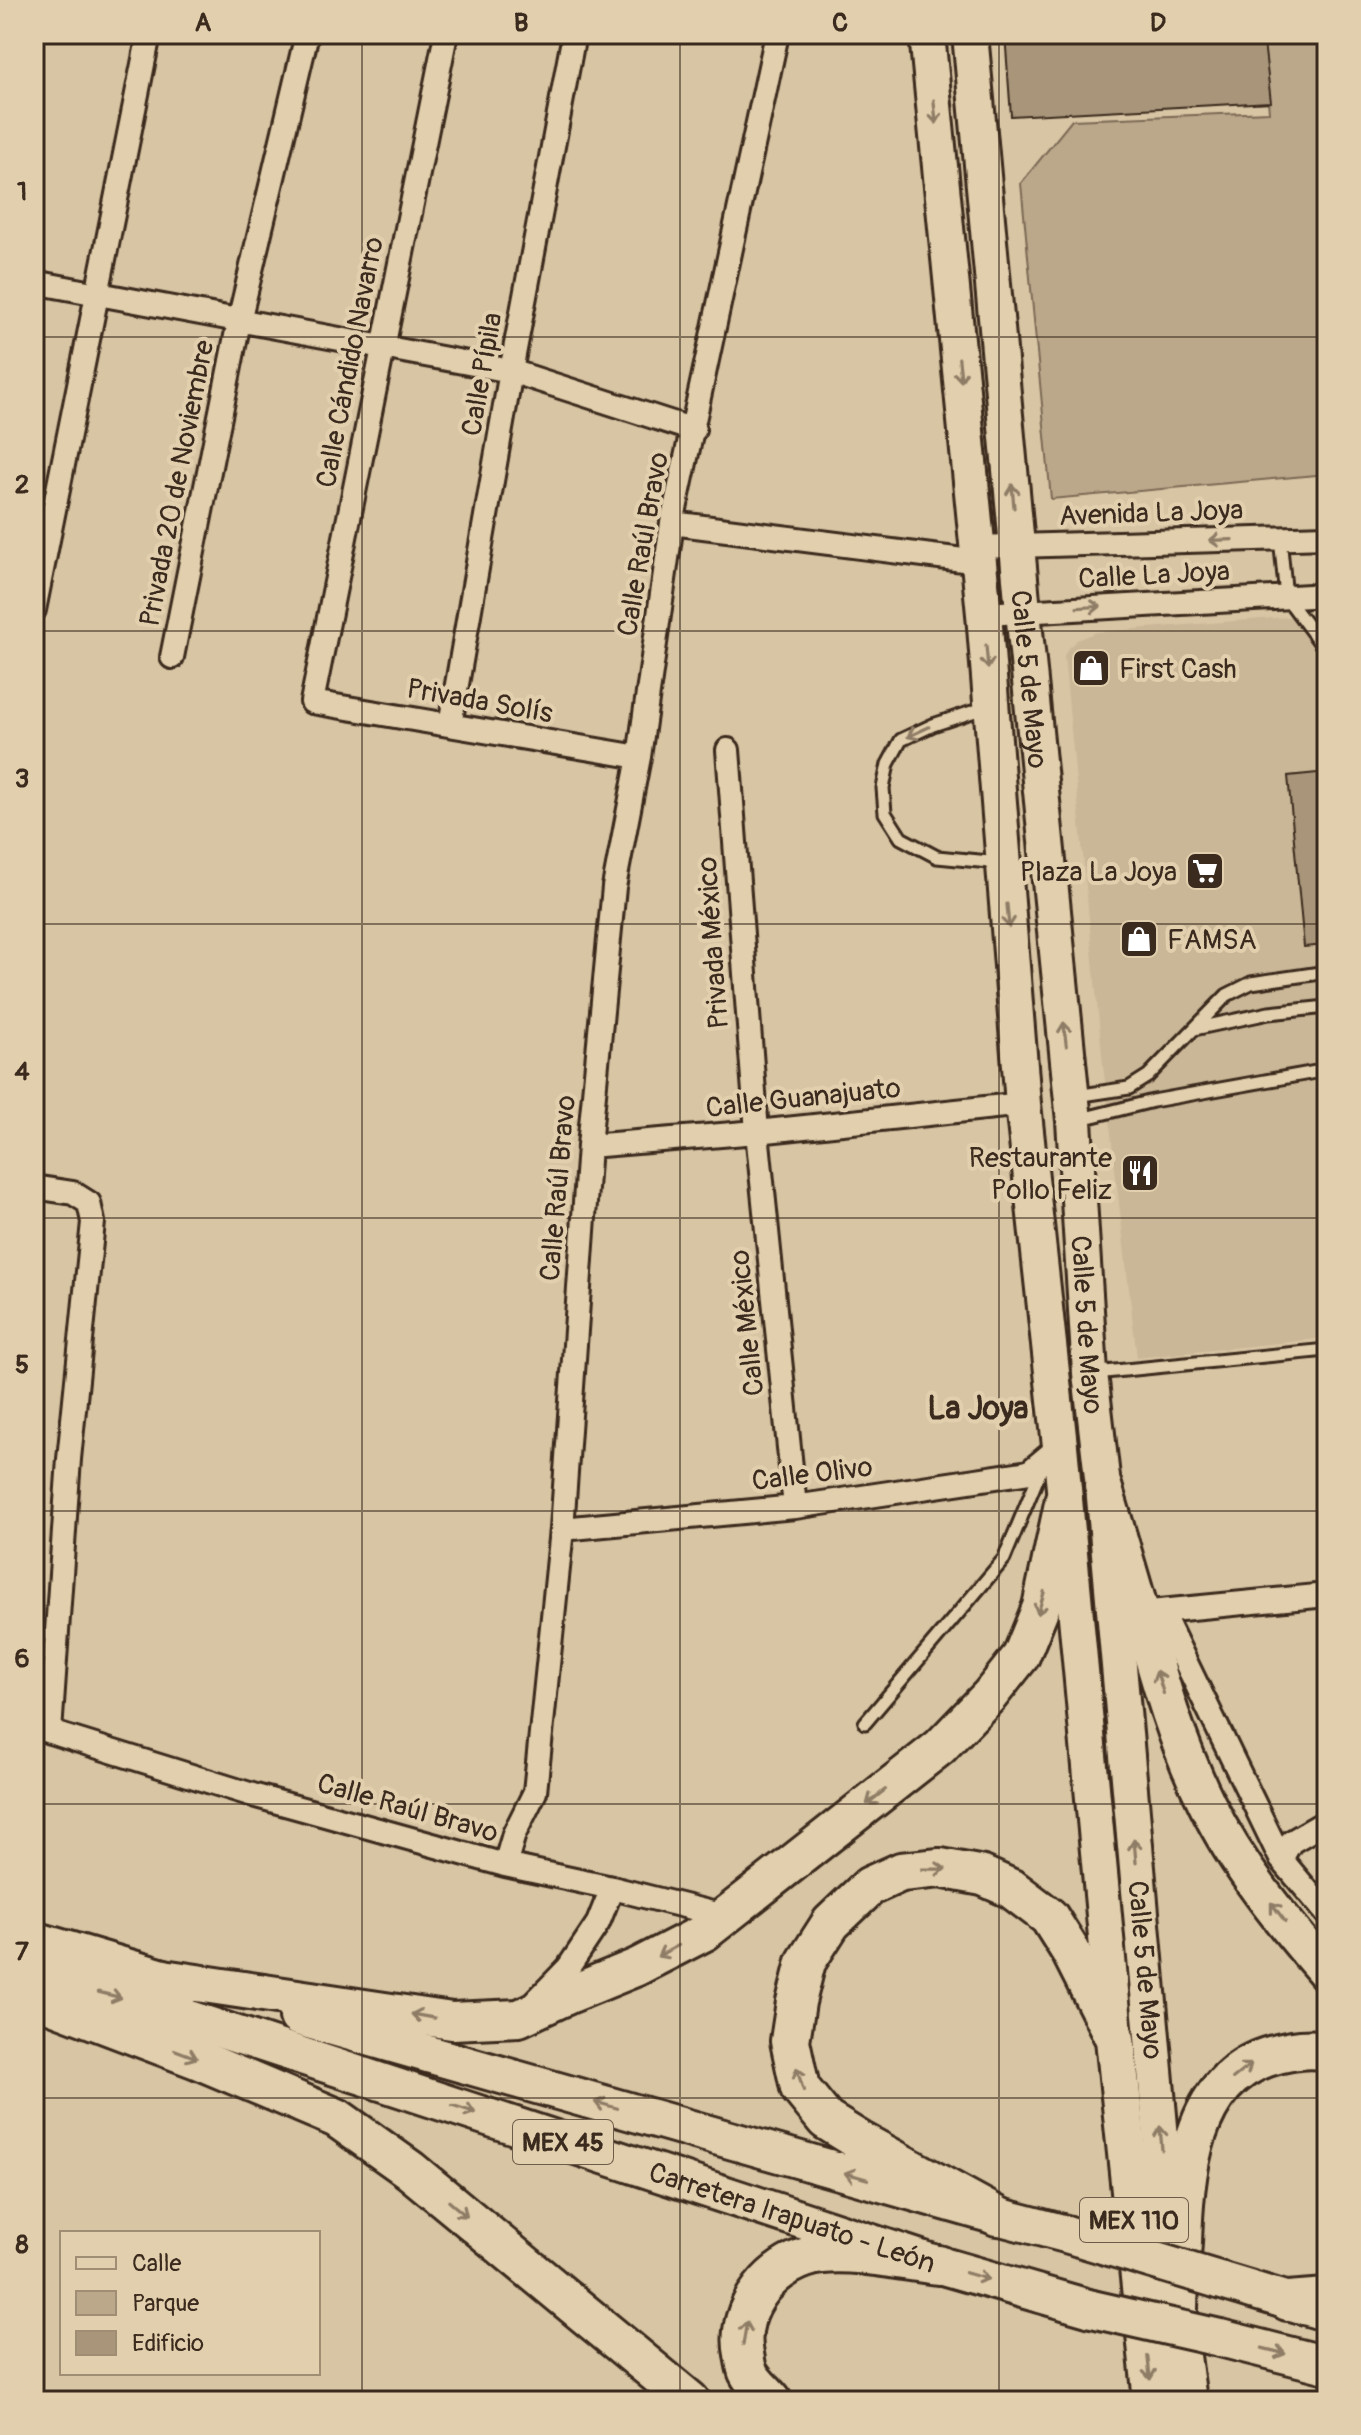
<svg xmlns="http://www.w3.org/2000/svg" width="1361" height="2435" font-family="Pangolin,sans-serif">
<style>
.built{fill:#cab797}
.green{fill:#bba88b;stroke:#7b6954;stroke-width:2}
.building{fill:#a8957a;stroke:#3b2a1e;stroke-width:2}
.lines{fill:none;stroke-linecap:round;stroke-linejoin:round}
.service-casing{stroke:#3b2a1e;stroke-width:17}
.minor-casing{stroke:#3b2a1e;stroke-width:28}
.primary-casing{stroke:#3b2a1e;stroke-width:40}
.trunk-casing{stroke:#3b2a1e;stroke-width:42}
.motorway-casing{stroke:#3b2a1e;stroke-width:44}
.service{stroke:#e2cfad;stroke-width:11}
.minor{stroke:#e2cfad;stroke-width:22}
.primary{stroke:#e2cfad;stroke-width:34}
.trunk{stroke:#e2cfad;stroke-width:36}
.motorway{stroke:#e2cfad;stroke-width:38}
.trunk-bridge-casing{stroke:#3b2a1e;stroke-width:42;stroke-linecap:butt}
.trunk-bridge{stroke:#e2cfad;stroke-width:36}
.oneway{stroke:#8e7c66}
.grid{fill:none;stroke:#3b2a1e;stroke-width:2;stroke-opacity:0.55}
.labels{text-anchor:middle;stroke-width:8;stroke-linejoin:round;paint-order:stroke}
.shield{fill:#e2cfad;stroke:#6d5c49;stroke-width:2}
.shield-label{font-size:26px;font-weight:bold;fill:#3b2a1e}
.street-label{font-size:28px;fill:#3b2a1e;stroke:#e2cfad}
.poi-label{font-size:28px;fill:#3b2a1e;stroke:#e2cfad;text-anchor:start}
.quarter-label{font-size:32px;font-weight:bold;fill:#3b2a1e;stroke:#e2cfad}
.neatline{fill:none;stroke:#3b2a1e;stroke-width:3}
.grid-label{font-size:26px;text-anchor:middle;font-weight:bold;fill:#3b2a1e}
</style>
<rect width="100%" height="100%" fill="#d8c5a4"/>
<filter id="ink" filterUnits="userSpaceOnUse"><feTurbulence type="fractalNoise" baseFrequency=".0125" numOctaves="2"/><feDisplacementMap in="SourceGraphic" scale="16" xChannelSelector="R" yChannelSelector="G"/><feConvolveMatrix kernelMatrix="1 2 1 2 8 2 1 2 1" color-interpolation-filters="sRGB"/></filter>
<g filter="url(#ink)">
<path class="built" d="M1327,614V1338L1137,1358L1103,1065L1064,656L1068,648L1077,640L1097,632Z"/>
<path class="green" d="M1262,34H1327V474L1051,499L1021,183L1072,120L1269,112Z"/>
<path class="building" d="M1005,34H1263L1271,102L1011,116Z
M1327,772V945L1304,947L1288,776Z"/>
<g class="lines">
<defs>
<path id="service" d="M1280,538L1286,597L1327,652
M987,707L933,725L901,740L888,764L883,788L885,813L901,838L937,857L1000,863
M1194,1029L1269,1013L1327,1007
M1076,1096L1129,1088L1148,1076L1227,995L1251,983L1327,972
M1077,1120L1153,1101L1327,1070
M1095,1373L1327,1350
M865,1723L1004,1559L1042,1467"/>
<path id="minor" d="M446,34L312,702L639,757
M34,282L511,371L694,430
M672,523L979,562
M977,547L1327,537
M34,610L149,34
M984,614L1327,595
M172,657L239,321L307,34
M450,725L511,371L574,34
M728,750L757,1132L795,1507
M589,1146L757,1132L1023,1104
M34,1187L73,1193L89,1203L93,1222L69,1459L50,1732
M562,1529L795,1507L1029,1472L1060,1446
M1161,1611L1281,1859L1327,1914
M1150,1612L1327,1595
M34,1727L256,1796L505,1865L514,1834L535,1792L562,1529L589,1146L614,887L639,757L672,523L777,34
M1281,1859L1291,1842L1327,1821
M505,1865L612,1888L724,1916
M535,2002L568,1968L598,1923L612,1888"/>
<g id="primary">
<path d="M927,34L984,614L1023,1104L1060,1446L1115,2033"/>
<path id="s1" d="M970,34L1023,611L1074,1121L1090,1373L1103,1486L1170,2239"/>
</g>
<g id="trunk">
<path d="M1103,1486C1116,1529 1129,1572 1141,1615C1159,1679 1177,1744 1207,1804C1237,1866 1282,1921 1327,1973"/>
<path d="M34,1940L187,1985"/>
<path id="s2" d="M34,1976L134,2001L939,2265L1092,2309"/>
<path d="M163,1978L452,2021L519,2018L571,1994L637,1967L705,1932L940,1747L990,1695L1021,1656L1041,1607L1064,1499"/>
<path d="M298,2017L997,2216L1066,2234"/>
<path d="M1219,2280L1318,2310"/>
<path d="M1220,2338L1327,2365"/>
</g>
<path id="motorway" d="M34,1997L197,2059L337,2118L410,2170L690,2401
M997,2216L860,2141L826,2120L800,2088L790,2041L796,2002L806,1962L831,1923L870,1886L901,1872L940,1868L983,1876L1012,1889L1049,1917L1071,1952L1115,2039L1153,2401
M1288,2301L1327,2298
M772,2401C765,2392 753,2383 748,2372C746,2368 745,2360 744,2354C734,2308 775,2259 822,2254C856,2250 905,2261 939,2265
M1187,2401C1184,2377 1180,2353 1178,2328C1177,2300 1180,2271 1182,2243C1184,2176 1191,2082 1267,2057C1286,2051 1308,2047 1327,2051"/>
</defs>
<use href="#service" class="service-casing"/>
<use href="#minor" class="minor-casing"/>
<use href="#primary" class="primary-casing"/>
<use href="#trunk" class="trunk-casing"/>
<use href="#motorway" class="motorway-casing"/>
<use href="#service" class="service"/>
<use href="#minor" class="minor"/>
<use href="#primary" class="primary"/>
<use href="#trunk" class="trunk"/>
<use href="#motorway" class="motorway"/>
<defs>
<path id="trunk-bridge" d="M1066,2234L1219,2280
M1092,2309L1220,2338"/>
</defs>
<use href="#trunk-bridge" class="trunk-bridge-casing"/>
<use href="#trunk-bridge" class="trunk-bridge"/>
</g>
<defs><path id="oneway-shaft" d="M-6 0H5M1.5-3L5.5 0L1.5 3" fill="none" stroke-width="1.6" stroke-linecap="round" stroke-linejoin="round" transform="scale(2)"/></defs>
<g class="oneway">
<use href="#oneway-shaft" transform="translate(935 112) rotate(84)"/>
<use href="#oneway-shaft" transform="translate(960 370) rotate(84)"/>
<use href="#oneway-shaft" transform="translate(1013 496) rotate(-95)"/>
<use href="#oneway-shaft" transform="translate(1221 540) rotate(178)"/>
<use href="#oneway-shaft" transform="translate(1089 607) rotate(-3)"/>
<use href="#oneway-shaft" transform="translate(987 657) rotate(85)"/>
<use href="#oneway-shaft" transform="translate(918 732) rotate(155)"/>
<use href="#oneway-shaft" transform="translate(1008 916) rotate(85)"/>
<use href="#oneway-shaft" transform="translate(1065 1034) rotate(-96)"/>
<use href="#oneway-shaft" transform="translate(1041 1603) rotate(106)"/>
<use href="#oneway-shaft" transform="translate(1160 1682) rotate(-107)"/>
<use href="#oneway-shaft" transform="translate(876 1797) rotate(142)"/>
<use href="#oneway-shaft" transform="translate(1135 1851) rotate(-95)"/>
<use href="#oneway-shaft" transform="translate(934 1869) rotate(-1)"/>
<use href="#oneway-shaft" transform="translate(1278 1912) rotate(-127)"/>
<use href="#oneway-shaft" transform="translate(668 1951) rotate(152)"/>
<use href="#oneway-shaft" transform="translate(110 1995) rotate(14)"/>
<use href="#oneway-shaft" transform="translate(423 2016) rotate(-170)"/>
<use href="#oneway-shaft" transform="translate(186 2054) rotate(21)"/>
<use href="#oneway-shaft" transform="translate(1242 2071) rotate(-38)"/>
<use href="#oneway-shaft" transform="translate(800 2079) rotate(-107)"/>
<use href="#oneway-shaft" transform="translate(606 2105) rotate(-164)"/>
<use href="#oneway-shaft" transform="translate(464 2109) rotate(18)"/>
<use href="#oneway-shaft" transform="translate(1161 2138) rotate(-95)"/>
<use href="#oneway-shaft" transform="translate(856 2176) rotate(-164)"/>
<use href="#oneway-shaft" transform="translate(458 2209) rotate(40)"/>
<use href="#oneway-shaft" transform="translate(977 2276) rotate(16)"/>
<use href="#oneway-shaft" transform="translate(745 2333) rotate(-81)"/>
<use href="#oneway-shaft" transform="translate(1274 2351) rotate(14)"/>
<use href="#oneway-shaft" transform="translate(1149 2368) rotate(84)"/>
</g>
</g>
<path class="grid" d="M362,34V2401M680,34V2401M999,34V2401M34,337H1327M34,631H1327M34,924H1327M34,1218H1327M34,1511H1327M34,1804H1327M34,2098H1327"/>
<defs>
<symbol id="shop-square" viewBox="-11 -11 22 22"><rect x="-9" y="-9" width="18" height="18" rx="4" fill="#3b2a1e" stroke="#e2cfad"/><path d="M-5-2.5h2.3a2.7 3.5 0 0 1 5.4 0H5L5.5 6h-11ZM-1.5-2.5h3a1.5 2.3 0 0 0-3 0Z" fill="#fff"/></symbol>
<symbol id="supermarket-square" viewBox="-11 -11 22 22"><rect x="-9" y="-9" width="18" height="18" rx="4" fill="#3b2a1e" stroke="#e2cfad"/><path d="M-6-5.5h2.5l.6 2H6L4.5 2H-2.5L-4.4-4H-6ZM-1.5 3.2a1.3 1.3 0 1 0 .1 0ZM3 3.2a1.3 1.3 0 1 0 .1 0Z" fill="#fff"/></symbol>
<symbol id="restaurant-square" viewBox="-11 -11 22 22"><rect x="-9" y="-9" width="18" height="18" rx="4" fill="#3b2a1e" stroke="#e2cfad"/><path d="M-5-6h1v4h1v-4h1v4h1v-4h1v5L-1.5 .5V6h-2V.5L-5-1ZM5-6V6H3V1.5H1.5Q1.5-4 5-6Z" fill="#fff"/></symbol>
</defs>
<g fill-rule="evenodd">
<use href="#shop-square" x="1069" y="646" width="44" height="44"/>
<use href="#supermarket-square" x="1183" y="849" width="44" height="44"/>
<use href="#shop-square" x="1117" y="917" width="44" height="44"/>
<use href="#restaurant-square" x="1118" y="1151" width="44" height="44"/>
</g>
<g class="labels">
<g class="shield">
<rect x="513" y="2120" width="100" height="44" rx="6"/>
<rect x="1080" y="2198" width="108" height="44" rx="6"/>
</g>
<g class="shield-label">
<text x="563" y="2151">MEX 45</text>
<text x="1134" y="2229">MEX 110</text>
</g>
<g class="street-label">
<text transform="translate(349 362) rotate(-79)" y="10">Calle Cándido Navarro</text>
<text transform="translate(481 374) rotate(-80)" y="10">Calle Pípila</text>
<text transform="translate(176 483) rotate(-79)" y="10">Privada 20 de Noviembre</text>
<text transform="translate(1151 512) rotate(-2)" y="10">Avenida La Joya</text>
<text transform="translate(642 544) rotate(-80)" y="10">Calle Raúl Bravo</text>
<text transform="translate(1154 574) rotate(-3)" y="10">Calle La Joya</text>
<text dy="10" stroke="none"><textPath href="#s1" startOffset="648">Calle 5 de Mayo</textPath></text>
<text transform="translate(480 700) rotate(10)" y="10">Privada Solís</text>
<text transform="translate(712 943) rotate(-94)" y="10">Privada México</text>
<text transform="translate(803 1097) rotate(-6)" y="10">Calle Guanajuato</text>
<text transform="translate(557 1188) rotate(-85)" y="10">Calle Raúl Bravo</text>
<text transform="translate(746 1323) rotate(-96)" y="10">Calle México</text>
<text dy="10" stroke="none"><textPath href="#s1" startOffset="1296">Calle 5 de Mayo</textPath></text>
<text transform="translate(812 1473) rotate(-7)" y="10">Calle Olivo</text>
<text transform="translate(408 1807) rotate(16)" y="10">Calle Raúl Bravo</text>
<text dy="10" stroke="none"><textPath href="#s1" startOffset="1944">Calle 5 de Mayo</textPath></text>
<text dy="10" stroke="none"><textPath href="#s2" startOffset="796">Carretera Irapuato - León</textPath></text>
</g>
<g class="poi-label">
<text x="1119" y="678">First Cash</text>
<text x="1177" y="881" text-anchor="end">Plaza La Joya</text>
<text x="1167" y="949">FAMSA</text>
<text x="1112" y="1167" text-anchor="end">Restaurante<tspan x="1112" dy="32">Pollo Feliz</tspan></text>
</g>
<g class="quarter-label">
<text x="978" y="1419">La Joya</text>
</g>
</g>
<rect width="1361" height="2435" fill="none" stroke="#e2cfad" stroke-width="88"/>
<rect x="60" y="2231" width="260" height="144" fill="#e2cfad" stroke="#9f8d74" stroke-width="2"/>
<rect x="76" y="2257" width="40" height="12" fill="#e2cfad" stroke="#9f8d74" stroke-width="2"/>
<text x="132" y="2271" font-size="24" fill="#3b2a1e">Calle</text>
<rect x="76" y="2291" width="40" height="24" fill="#bba88b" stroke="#9f8d74" stroke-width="2"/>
<text x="132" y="2311" font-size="24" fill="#3b2a1e">Parque</text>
<rect x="76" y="2331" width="40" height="24" fill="#a8957a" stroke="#9f8d74" stroke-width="2"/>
<text x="132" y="2351" font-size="24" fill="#3b2a1e">Edificio</text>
<rect x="44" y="44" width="1273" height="2347" class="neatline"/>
<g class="grid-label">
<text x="203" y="31">A</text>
<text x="521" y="31">B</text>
<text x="840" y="31">C</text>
<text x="1158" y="31">D</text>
<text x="22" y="200">1</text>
<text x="22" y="493">2</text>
<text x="22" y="787">3</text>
<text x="22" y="1080">4</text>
<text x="22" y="1373">5</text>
<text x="22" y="1667">6</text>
<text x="22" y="1960">7</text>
<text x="22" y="2253">8</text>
</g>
</svg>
